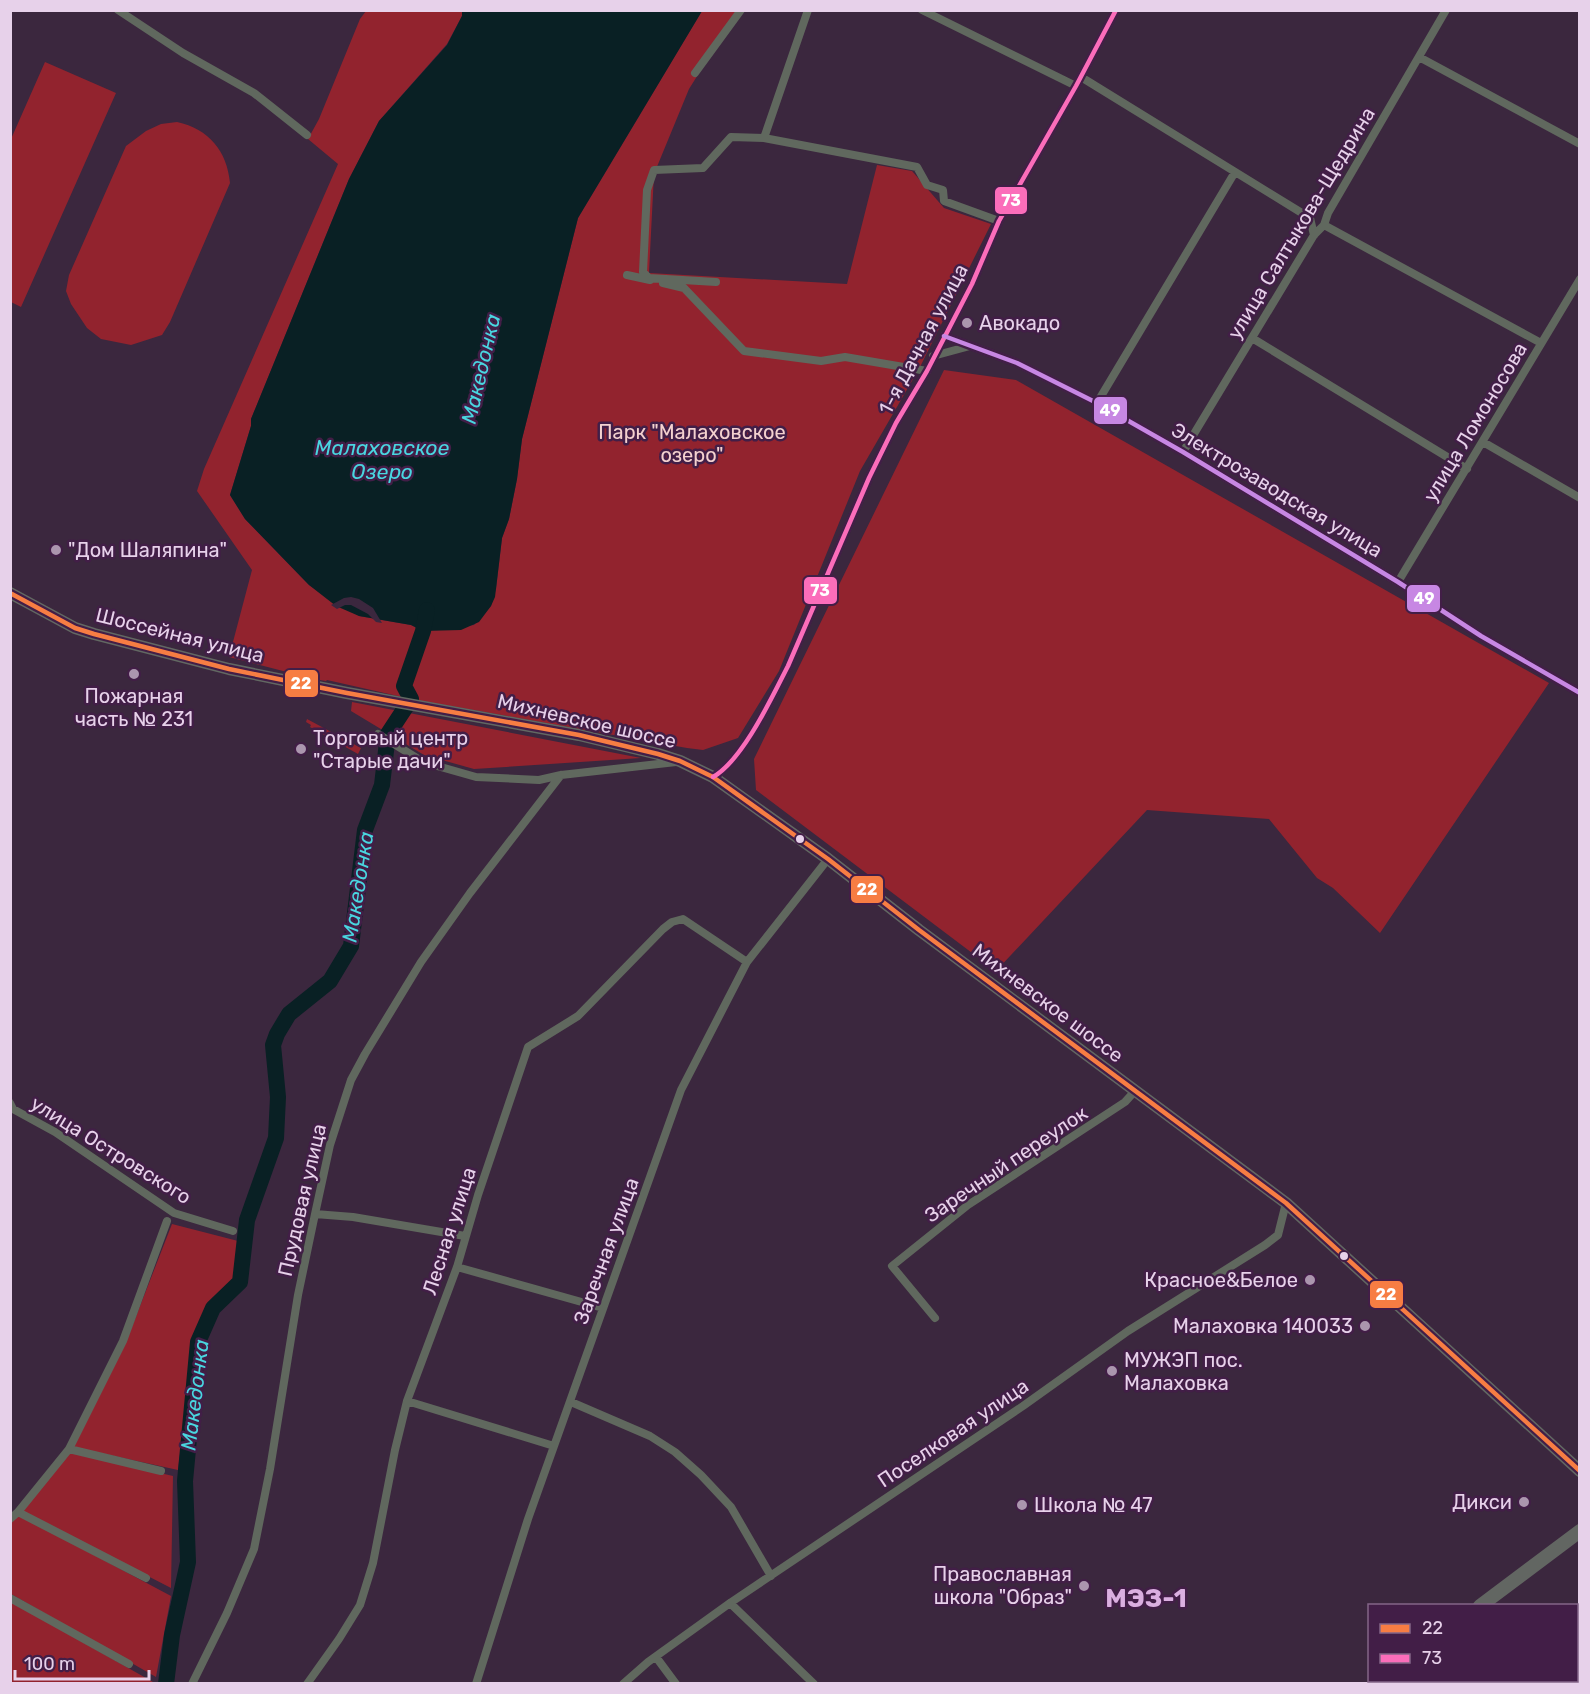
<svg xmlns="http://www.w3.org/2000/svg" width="1590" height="1694" font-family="Rubik,sans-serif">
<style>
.green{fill:#92232e}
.water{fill:#092024}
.pier{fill:#3b273e}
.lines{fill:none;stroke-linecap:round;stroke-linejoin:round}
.river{stroke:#092024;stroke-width:16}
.minor{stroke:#60685e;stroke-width:8}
.secondary{stroke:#626862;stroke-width:12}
.primary{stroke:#626662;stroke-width:14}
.bus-1-casing{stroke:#421e47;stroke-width:9}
.bus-2-casing{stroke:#421e47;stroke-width:9}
.bus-3-casing{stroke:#421e47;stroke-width:9}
.bus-1{stroke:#f77d43;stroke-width:4.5}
.bus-2{stroke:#fb6dba;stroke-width:4.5}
.bus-3{stroke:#c787e3;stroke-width:4.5}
.poi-dot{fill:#ab96ae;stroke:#421e47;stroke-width:2}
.bus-dot{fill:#e7d1ea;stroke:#421e47;stroke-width:2}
.labels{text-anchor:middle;stroke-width:5;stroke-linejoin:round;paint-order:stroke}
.street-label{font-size:20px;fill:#e7d1ea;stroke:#421e47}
.poi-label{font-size:20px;fill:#e7d1ea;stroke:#421e47;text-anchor:start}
.park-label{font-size:20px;fill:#f4d1cf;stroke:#421e47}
.water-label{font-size:21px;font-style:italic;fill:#49d6e0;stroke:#421e47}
.district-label{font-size:26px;font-weight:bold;fill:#daafe0;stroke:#421e47}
.line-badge{stroke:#421e47;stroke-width:2}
.badge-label{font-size:16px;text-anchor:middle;font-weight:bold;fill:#fff}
</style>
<rect width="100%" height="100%" fill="#3b273e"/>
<path class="green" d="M366,11H462V16L447,44L379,121L349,179L251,419V426L230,495L245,519L309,585L359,616L411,625L423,631L474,625L491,606L496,589L502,538L509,519L517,479L522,439L578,218L702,11H738L689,89L654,174L649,273L847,284L877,165L912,171L944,208L991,224L920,367L860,471L779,671L738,738L703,750L687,748L411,699L327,680L326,681L314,679L229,657L252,570L197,491L204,469L338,164L308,139L319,119L360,19Z
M45,62L116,93L21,307L11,302V139Z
M177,122C209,129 227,151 230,183L170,322L162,335L131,345L101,339L87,328L71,304L66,291L69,275L126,146L146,131L161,124Z
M944,370L1016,380L1549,683L1380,933L1333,888L1317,878L1269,819L1147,810L996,971L756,790L754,759Z
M352,702L641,758L474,769L424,755L351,711Z
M307,719L361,748L358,754L310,727L311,725L306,722Z
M172,1224L242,1242L237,1280L210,1307L194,1341L178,1470L73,1447L126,1342Z
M70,1452L173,1476L171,1588L22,1511Z
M19,1515L171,1596L156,1677L11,1594V1523Z
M10,1601L153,1682V1683H11Z"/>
<path class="water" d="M462,11H702L578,218L522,439L517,479L509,519L502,538L495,597L491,606L479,622L461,630L423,631L411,625L359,616L336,606L309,585L245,519L230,495L251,426V419L349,179L379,121L447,45L462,16Z"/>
<path class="pier" d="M351,597L359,599L373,608L382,623L376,622L368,614L351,605H345L337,609L331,605L344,598Z"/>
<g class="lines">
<path class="river" d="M166,1684L172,1635L188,1562L185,1481L198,1342L213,1308L240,1282L247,1220L276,1138L278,1097L273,1045L277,1034L289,1014L330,981L351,946L365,830L382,785L388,734L411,699L404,686L423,631L427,610"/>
<path class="minor" d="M118,10L183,53L254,93L307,135
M922,10L1076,86
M1419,57L1580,144
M695,73L741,10
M1081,77L1310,218L1314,235
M764,138L808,10
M1324,225L1541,343
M627,275L650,280
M716,282L649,278L643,272L647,190L654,170L703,168L731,137L764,138L917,167L927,185L943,190L944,201L999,221
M663,283L684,288L744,351L821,361L845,357L927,371
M944,336L1017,363L1097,403L1183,452L1398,582L1481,636L1580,693
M1252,338L1467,469
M933,356L970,346
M1097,403L1235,172
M1483,442L1580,498
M1183,452L1314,235L1324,225L1328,213L1446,10
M1398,582L1580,279
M378,734L423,762L476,777L539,780L561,775L676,762
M713,777C743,760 772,697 788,666L869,478L896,423L927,371L972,284L999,221L1076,86L1116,10
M10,1103L13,1109L55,1132L174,1213L233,1231
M315,1214L353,1217L465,1236
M457,1267L603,1308
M935,1318L892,1266L968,1205L1125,1102L1134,1092
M407,1401L554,1446
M571,1402L650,1436L675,1452L701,1475L731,1507L771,1576
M69,1449L161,1471
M18,1512L146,1578
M10,1519L18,1512L69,1449L123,1341L167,1221
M10,1598L129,1664
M730,1603L814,1684
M656,1657L676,1684
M192,1684L227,1613L254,1549L270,1469L298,1295L315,1214L330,1145L351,1080L365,1054L421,962L470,893L561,775
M307,1684L339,1639L360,1605L373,1563L395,1450L407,1401L457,1267L478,1195L528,1047L578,1016L663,929L672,922L683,919L747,962
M476,1684L528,1519L681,1090L747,962L828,859
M623,1684L648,1662L730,1603L1023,1406L1128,1331L1265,1245L1278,1235L1286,1203"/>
<path class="secondary" d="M10,593L75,628L94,634L229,669L347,693L579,735L658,754L680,761L713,777L828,859L919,930L1286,1203L1580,1471"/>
<path class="primary" d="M1480,1606L1580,1531
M1383,1684L1386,1680"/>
<defs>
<path id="bus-1" d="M10,593L75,628L94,634L229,669L347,693L579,735L658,754L680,761L713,777L828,859L919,930L1286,1203L1580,1471"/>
<path id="bus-2" d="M713,777C743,760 772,697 788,666L869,478L896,423L927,371L972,284L999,221L1076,86L1116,10"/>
<path id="bus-3" d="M944,336L1017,363L1097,403L1183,452L1398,582L1481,636L1580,693"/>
</defs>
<use href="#bus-1" class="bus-1-casing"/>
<use href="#bus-2" class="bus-2-casing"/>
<use href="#bus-3" class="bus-3-casing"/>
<use href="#bus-1" class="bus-1"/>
<use href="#bus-2" class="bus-2"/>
<use href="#bus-3" class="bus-3"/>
</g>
<g class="poi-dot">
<circle cx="967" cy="323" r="6"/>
<circle cx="56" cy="550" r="6"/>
<circle cx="134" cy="674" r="6"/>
<circle cx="301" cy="749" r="6"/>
<circle cx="1310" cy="1280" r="6"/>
<circle cx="1365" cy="1326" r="6"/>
<circle cx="1112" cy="1371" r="6"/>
<circle cx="1524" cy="1502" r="6"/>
<circle cx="1022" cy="1505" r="6"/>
<circle cx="1084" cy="1586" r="6"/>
</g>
<g class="bus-dot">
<circle cx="800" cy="839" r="5"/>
<circle cx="1344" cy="1256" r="5"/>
</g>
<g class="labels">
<g class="street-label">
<text transform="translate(1301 223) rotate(-59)" y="7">улица Салтыкова-Щедрина</text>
<text transform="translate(923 339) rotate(-62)" y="7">1-я Дачная улица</text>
<text transform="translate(1475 422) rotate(-59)" y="7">улица Ломоносова</text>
<text transform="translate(1277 490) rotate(31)" y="7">Электрозаводская улица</text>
<text transform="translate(180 635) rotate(14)" y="7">Шоссейная улица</text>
<text transform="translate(587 721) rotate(13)" y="7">Михневское шоссе</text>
<text transform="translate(1048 1003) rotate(37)" y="7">Михневское шоссе</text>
<text transform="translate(111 1150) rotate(32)" y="7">улица Островского</text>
<text transform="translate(1006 1164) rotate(-34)" y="7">Заречный переулок</text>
<text transform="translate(302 1200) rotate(-77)" y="7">Прудовая улица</text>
<text transform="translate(449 1231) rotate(-72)" y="7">Лесная улица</text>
<text transform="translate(606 1251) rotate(-70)" y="7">Заречная улица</text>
<text transform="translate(953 1433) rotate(-34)" y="7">Поселковая улица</text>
</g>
<g class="poi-label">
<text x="979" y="330">Авокадо</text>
<text x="68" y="557">"Дом Шаляпина"</text>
<text x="134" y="703" text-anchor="middle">Пожарная<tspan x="134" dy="23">часть № 231</tspan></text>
<text x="313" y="745">Торговый центр<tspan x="313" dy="23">"Старые дачи"</tspan></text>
<text x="1298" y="1287" text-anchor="end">Красное&amp;Белое</text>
<text x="1353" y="1333" text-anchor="end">Малаховка 140033</text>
<text x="1124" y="1367">МУЖЭП пос.<tspan x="1124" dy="23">Малаховка</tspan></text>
<text x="1512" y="1509" text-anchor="end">Дикси</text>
<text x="1034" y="1512">Школа № 47</text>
<text x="1072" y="1581" text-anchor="end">Православная<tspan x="1072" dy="23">школа "Образ"</tspan></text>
</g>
<g class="park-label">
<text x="692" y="439">Парк "Малаховское<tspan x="692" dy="23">озеро"</tspan></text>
</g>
<g class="water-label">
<text transform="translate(481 369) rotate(-77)" y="7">Македонка</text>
<text x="382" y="455">Малаховское<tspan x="382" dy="24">Озеро</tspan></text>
<text transform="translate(358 887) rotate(-81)" y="7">Македонка</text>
<text transform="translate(195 1395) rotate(-83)" y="7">Македонка</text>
</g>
<g class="district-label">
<text x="1146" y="1607">МЭЗ-1</text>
</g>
</g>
<g class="line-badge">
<rect x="994" y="186" width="34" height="29" rx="6" fill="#fb6dba"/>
<rect x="1093" y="396" width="35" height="29" rx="6" fill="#c787e3"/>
<rect x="803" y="576" width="35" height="29" rx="6" fill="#fb6dba"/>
<rect x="1406" y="584" width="35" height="29" rx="6" fill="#c787e3"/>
<rect x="284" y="669" width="35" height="29" rx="6" fill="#f77d43"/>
<rect x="850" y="875" width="34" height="29" rx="6" fill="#f77d43"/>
<rect x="1369" y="1280" width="35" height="29" rx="6" fill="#f77d43"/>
</g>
<g class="badge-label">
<text x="1011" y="206">73</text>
<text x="1110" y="416">49</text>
<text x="820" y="596">73</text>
<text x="1424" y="604">49</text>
<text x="301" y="689">22</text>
<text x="867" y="895">22</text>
<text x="1386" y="1300">22</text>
</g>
<rect width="1590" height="1694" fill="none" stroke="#e7d1ea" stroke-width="24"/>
<rect x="1368" y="1604" width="210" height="78" fill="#421e47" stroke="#846688" stroke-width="1.5"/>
<rect x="1380" y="1624" width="30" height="9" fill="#f77d43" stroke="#846688" stroke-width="1.5"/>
<text x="1422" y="1634" font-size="18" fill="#e7d1ea">22</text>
<rect x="1380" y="1654" width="30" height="9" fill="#fb6dba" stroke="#846688" stroke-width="1.5"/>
<text x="1422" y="1664" font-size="18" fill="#e7d1ea">73</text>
<path d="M15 1670v9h134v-9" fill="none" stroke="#e7d1ea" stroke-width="3"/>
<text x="24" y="1670" font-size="18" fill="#e7d1ea" stroke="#421e47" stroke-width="4.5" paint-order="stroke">100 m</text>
</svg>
